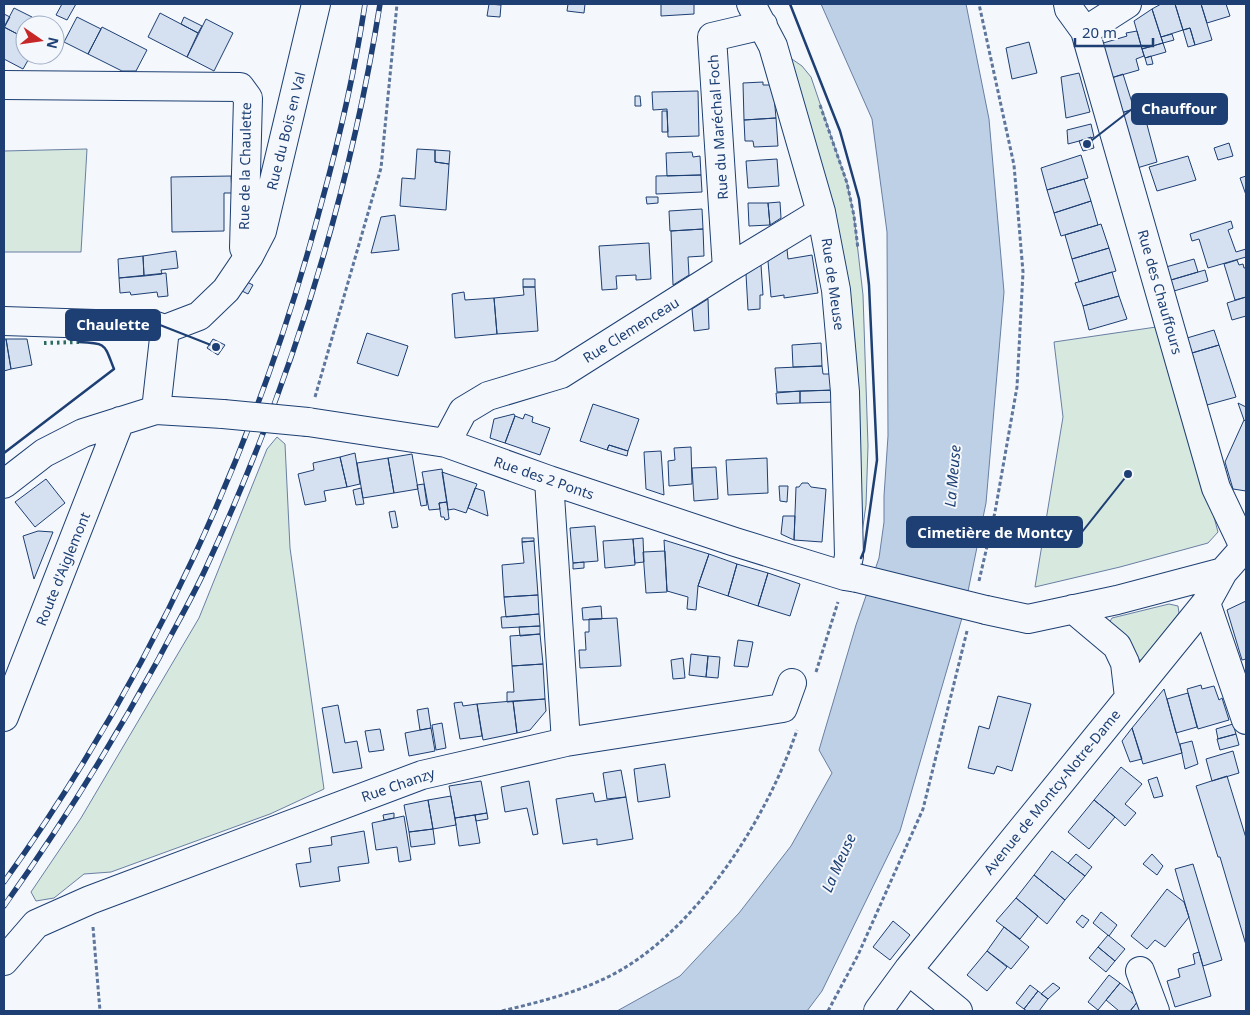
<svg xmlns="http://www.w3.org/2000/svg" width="1250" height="1015" font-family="'Noto Sans',sans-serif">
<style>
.green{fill:#d7e8df;stroke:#687fa3}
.water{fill:#bed0e5;stroke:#687fa3}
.building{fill:#d5e0f0;stroke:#1d3f73}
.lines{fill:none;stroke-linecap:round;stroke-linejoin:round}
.minor-casing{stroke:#1d3f73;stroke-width:30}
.path{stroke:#5e769c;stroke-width:3;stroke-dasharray:4 2.5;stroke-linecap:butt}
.minor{stroke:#f4f7fb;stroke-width:28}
.rail-casing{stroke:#1d3f73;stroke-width:5.5}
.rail{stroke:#f4f7fb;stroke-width:4;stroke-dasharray:11;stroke-linecap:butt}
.minor-bridge-casing{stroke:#1d3f73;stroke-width:30;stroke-linecap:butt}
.minor-bridge{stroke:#f4f7fb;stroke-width:28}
.hedge{stroke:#2c6c60;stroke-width:4;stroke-dasharray:2.5 4;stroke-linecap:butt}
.wall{stroke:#1d3f73;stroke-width:2.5}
.labels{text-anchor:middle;stroke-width:4;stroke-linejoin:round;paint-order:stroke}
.street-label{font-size:14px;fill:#1d3f73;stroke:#f4f7fb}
.water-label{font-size:15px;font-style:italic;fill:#1d3f73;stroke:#f4f7fb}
.leader{fill:none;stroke:#1d3f73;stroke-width:2}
.callout-dot{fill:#1d3f73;stroke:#f4f7fb;stroke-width:2}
.callout{fill:#1d3f73;stroke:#1d3f73;stroke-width:2}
.callout-label{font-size:15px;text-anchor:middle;font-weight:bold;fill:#fff}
</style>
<rect width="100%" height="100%" fill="#f4f7fb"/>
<path class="green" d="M773,46L802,66L811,77L847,183L854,216L863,295L868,446L866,505L860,547L845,392Z
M87,149L81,252H4V151Z
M1163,326L1218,532L1208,543L1120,567L1035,587L1063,417L1054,342Z
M277,437L285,444L290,548L324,789L270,814L111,872L84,874L54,898L36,901L31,892L81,818L199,618L267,449Z
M1169,604L1178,606L1179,613L1154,649L1141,660H1138L1109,623L1112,618Z"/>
<path class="water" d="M821,4H966L989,119L1004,292L986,503L964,611L900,831L822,991L807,1011H617L680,976L739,913L791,846L832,773L819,750L856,625L879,558L884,522V496L888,436L887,232L872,119Z"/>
<path class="building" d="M62,4H76L67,20L56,15Z
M489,4L501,5L500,17L487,16Z
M568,4H585L584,13L567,11Z
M661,4H694V14L661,16Z
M1161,4H1175L1183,30L1161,37L1152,9Z
M1175,4H1201L1212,40L1195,45L1190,28L1183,30Z
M1201,4H1226L1230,16L1207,23Z
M14,8L32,17L28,25H25V30L21,36L4,27Z
M1152,9L1163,43L1142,49L1134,21Z
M160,13L198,33L187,57L148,37Z
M4,14L10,17L4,28Z
M77,17L101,29L88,54L64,42Z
M184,17L202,26L198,33L181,24Z
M206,19L233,33L214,71L187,57Z
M4,27L25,38V55H31L23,69L4,59Z
M102,27L147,50L136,71H122L88,54Z
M1190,28L1195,45L1188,47L1183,30Z
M1137,31L1144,56L1136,59L1139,70L1111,78L1100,44L1127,36L1126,33Z
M1172,34L1174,40L1163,43L1161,37Z
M1029,42L1037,73L1012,79L1006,48Z
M1163,43L1166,52L1145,58L1142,49Z
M1151,56L1153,64L1147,65L1145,58Z
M1079,73L1090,112L1066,118L1061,77Z
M1123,74L1134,109L1121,113L1111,78Z
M763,82V85H773L776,118L744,120L743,83Z
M698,91L699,136L668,137L667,109L653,110L652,92Z
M635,96H640L641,106H635Z
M1150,104L1154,119L1146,121L1157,162L1137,168L1121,113Z
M662,111H667L668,132H662Z
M776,118L778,146L754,147L753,141H745L744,120Z
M1091,124L1094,137L1068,144L1067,130Z
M1091,137L1094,148L1083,151L1079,141Z
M1229,143L1233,156L1218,160L1214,148Z
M417,149L435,150V162L449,164L446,210L400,206L402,178L415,179Z
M435,150L450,151L449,164L435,162Z
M692,152L693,157L700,156L701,175L667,176L666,153Z
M1081,155L1088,178L1047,190L1041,168Z
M1188,156L1196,180L1157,191L1149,167Z
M777,159L779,186L748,188L746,161Z
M701,175L702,192L656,194V176Z
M231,176L232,193H224V231L172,232L171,177Z
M1246,176V195L1240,178Z
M1084,179L1091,201L1054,213L1047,190Z
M646,197H658V203L647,204Z
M1091,201L1098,225L1061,236L1054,213Z
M780,202L781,218L770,225L768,203Z
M748,203H768L770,225L749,226Z
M702,209L703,229L670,231L669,211Z
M395,215L399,250L371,253L381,217Z
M1231,221L1233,228L1228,230L1236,252L1246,249V257L1208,268L1199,239L1192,241L1190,234Z
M1101,224L1109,248L1072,259L1065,235Z
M703,229L704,256L688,257L689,275L673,285L671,231Z
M649,243L651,279L636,280V275L616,276L617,289L602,290L599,246Z
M1109,248L1116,271L1079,282L1072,259Z
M787,249L788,259L812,255L818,293L784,298V295L771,297L768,261Z
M176,251L178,268L161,270L162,274L144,276L143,256Z
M143,256L144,276L119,278L118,259Z
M1194,259L1198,272L1171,280L1166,267Z
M1237,260L1239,265L1243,264L1244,268H1246V297L1235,300L1224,264Z
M761,265L763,295H760V309L748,310L746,274Z
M1205,270L1208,281L1174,291L1171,280Z
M1112,272L1119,296L1083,306L1075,283Z
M166,273L168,296L158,297L157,292L131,295L130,292L120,293L119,278Z
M523,279H535V287H523Z
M247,282L253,285L248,294L242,291Z
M523,287H535L538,331L497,334L494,298L524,295Z
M464,292L465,300L494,298L497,334L455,338L452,294Z
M1119,296L1127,319L1089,330L1083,306Z
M1246,297V316L1232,320L1227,303Z
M708,299L709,329L694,331L692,309Z
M1214,330L1219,345L1192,353L1187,338Z
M367,333L408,346L398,376L357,363Z
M4,339H6L11,369L4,371Z
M6,339H27L32,365L11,369Z
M213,339L225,345L218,355L207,348Z
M821,343L822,366L793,367L792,345Z
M1219,345L1236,397L1207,405L1192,353Z
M822,366L823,374H835L836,390L777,392L775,368Z
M836,390V402L800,403V391Z
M800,391V403L777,404L776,393Z
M1238,403L1246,407V422L1244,420Z
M593,404L639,419L628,451L609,445L607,450L580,441Z
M514,414L515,416L505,443L490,438L494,419Z
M525,414L533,417L532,422L550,428L540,455L505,443L515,416L523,419Z
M1244,420L1246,422V491L1233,489L1225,462Z
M609,445L628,451L627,456L607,450Z
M691,447L692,484L669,486L668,461L675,460L674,448Z
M661,451L664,495L646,489L644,452Z
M355,453L360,484L347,487L340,457Z
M412,454L418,489L394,493L388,458Z
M340,457L347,487L324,491L326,501L305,505L298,474L314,470L313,463Z
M388,458L394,493L363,498L357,463Z
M767,458L768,493L728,495L726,460Z
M716,467L718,499L694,501L692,468Z
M442,469L447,502L439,503L440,509L429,510L422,472Z
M442,472L477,484L466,513L454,509L448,510Z
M46,479L65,503L35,527L15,502Z
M802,483H808L811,487L826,489L822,542L794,540L796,487H799Z
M424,484L427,505L421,506L417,485Z
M779,486H788L787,502L780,501Z
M361,488L364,504L356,505L353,490Z
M475,488L484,491L488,516L468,508Z
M447,502L449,519L445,520L444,517H441L439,503Z
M395,511L398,527L392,528L389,512Z
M783,516H795L794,540L781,534Z
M595,526L598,561L573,563L570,528Z
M38,531L53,532L34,579L23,536Z
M522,538H534V541L522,542Z
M643,538L644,562L635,563L633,539Z
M633,539L635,565L605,568L603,541Z
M664,540L709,554L698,586L696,610L687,609L688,597L667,591Z
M534,541L538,595L504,597L502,565L524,563L522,542Z
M665,551L667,592L646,593L643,552Z
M709,554L737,564L728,596L698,586Z
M584,562V568L573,569V563Z
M737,564L768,573L758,606L728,596Z
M768,573L800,584L790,616L758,606Z
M538,595L539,614L506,617L504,597Z
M1246,601V659L1242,660L1227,610Z
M601,606L602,619L583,620L582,608Z
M539,614L540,626L502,628L501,617Z
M617,618L621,666L580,668L579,650H586L585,632H589V619Z
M540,626V634L520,636L519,627Z
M540,634L543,664L512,666L510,636Z
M738,640L753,642L748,667L734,666Z
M691,654L708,656L706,677L689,675Z
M708,656L720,657L718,678L706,677Z
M683,658L685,678L673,679L671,660Z
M543,664L545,699L507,702V692H514L512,666Z
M1201,685L1202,689L1214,686L1219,700L1222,698L1229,720L1198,729L1187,689Z
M1164,689L1182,753L1143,764L1132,728Z
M1188,693L1197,727L1176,733L1167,699Z
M998,696L1031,704L1012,771L997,766L994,774L968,768L979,726L989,729Z
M545,699L546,711L530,730L517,733L513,701Z
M513,701L517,733L483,740L477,704Z
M462,702L463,706L477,704L482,736L460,739L454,703Z
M338,705L345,743L357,741L362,768L333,773L322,708Z
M428,708L431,728L420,730L417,710Z
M442,723L446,748L436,750L432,725Z
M1233,724L1236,734L1218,739L1216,729Z
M431,728L435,751L409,756L405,733Z
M1132,728L1142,759L1130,762L1122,741Z
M380,729L384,750L369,752L365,731Z
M1236,734L1239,745L1220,750L1217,739Z
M1192,741L1198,764L1185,769L1180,744Z
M1233,751L1239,773L1212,781L1206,759Z
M665,764L670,797L638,802L634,769Z
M1121,767L1142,784L1125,804L1136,813L1125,826L1115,817L1094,800Z
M621,770L626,797L607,799L603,773Z
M1227,776L1246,838V945L1220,857H1218L1196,786Z
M1157,777L1163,796L1154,798L1148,780Z
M481,781L487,813L455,818L449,786Z
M529,781L538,834L533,835L527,808L505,812L501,787Z
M593,793L595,802L626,797L633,839L597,845V839L563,844L556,799Z
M451,796L456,825L433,829L428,800Z
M428,800L433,829L409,832L404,805Z
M1094,800L1115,817L1089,849L1068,832Z
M394,813V818L384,820L383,815Z
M487,813L488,819L476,821L475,815Z
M475,815L480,843L459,846L455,818Z
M404,816L411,860L399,862L397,847L376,850L372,823Z
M433,829L435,844L411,847L409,832Z
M364,831L369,863L338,867L340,881L300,887L296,864L311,862L309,848L332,845L331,837Z
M1052,851L1085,876L1065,900L1034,875Z
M1076,854L1092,867L1085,876L1068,863Z
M1152,854L1163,866L1157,875L1143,864Z
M1193,864L1222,960L1203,966L1175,869Z
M1034,875L1065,900L1047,924L1016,898Z
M1167,889L1184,902L1189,917L1165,947L1155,940L1147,949L1131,936Z
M1016,898L1038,916L1020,939L996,921Z
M1101,912L1117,925L1109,936L1093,923Z
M1082,915L1089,920L1083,928L1076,922Z
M893,921L910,935L890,960L873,947Z
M1004,927L1029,947L1011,969L987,951Z
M1108,935L1125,949L1115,961L1098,947Z
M1098,947L1115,961L1106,972L1089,958Z
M987,951L1007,967L987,991L967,975Z
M1199,952L1211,996L1175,1007L1167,981L1180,977L1178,969L1195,964L1193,954Z
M1109,975L1120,983L1098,1010L1088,1002Z
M1053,983L1060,988L1048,999L1041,994Z
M1120,983L1138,998L1139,1000L1130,1011H1119L1106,1000Z
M1030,985L1038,991L1024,1009L1016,1003Z
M1038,991L1048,999L1039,1011H1027L1024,1009Z
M1139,1000L1142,1011H1130Z"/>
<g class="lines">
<defs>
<path id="minor" d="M751,4L773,46L821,212L836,290L845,392L849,556L845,576
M1068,4L1069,9L1085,31L1216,488L1245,549
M1085,31L1127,4
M4,85L240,87L248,98L244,248L249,256
M727,269L712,37L763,25
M4,321L156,326L165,329
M165,329L199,316L226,290L249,256L262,231L316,4
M156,410L165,329
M308,422L446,443L549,480L735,542L845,576L857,578
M446,443L463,411L488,396L561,374L727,269L821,212
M549,480L566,742
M4,484L44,453L83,433L156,410L223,414
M1206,603L1246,720
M1073,609L1117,646L1125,663L1129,697
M986,610L1028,619L1117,600L1223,572
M4,717L120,421
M4,961L36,924L90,900L422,775L566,742L783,708L792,683
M908,970L958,1011
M1140,971L1155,1011
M878,1011L908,970L1206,603L1223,572L1246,546"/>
</defs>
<use href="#minor" class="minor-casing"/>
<path class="path" d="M820,105L847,183L854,216L858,249
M315,397L381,168L397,4
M979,581L995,512L1017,387L1023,272L1014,165L979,4
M816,672L838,602
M93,927L100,1011
M502,1011C539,1002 576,993 610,976C695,933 767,819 797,730
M828,1011L858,955L923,809L967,631"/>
<use href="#minor" class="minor"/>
<defs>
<path id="rail" d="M4,882C151,677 258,445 322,201C340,136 355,70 365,4
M4,906C61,826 112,744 159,658C174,629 191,600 205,570C288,391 349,199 380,4"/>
</defs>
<use href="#rail" class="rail-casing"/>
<use href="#rail" class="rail"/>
<defs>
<path id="minor-bridge" d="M223,414L308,422
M857,578L986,610"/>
</defs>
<use href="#minor-bridge" class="minor-bridge-casing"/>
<use href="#minor-bridge" class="minor-bridge"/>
<path class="hedge" d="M44,343L79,342"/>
<path class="wall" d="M790,4L840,131L859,199L869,285L877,460L864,551L861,558
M4,451V453L114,369C104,344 107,343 79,342"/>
</g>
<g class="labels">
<g class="street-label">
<text transform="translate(718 127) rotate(-94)" y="5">Rue du Maréchal Foch</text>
<text transform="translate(286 131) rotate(-76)" y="5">Rue du Bois en Val</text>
<text transform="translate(245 166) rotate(-89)" y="5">Rue de la Chaulette</text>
<text transform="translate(833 284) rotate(82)" y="5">Rue de Meuse</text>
<text transform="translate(1160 292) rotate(74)" y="5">Rue des Chauffours</text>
<text transform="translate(631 330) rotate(-32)" y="5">Rue Clemenceau</text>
<text transform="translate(544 478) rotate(19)" y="5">Rue des 2 Ponts</text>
<text transform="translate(63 569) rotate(-68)" y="5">Route d'Aiglemont</text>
<text transform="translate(398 785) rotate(-19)" y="5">Rue Chanzy</text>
<text transform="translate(1052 792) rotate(-51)" y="5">Avenue de Montcy-Notre-Dame</text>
</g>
<g class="water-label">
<text transform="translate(953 476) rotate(-85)" y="5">La Meuse</text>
<text transform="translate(839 863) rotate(-66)" y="5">La Meuse</text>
</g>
</g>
<path class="leader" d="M1087 144L1132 109M216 347L160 325M1128 474L1082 532"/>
<g class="callout-dot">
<circle cx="1087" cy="144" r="5"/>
<circle cx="216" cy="347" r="5"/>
<circle cx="1128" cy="474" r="5"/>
</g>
<g class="callout">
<rect x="1132" y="94" width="95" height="30" rx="5"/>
<rect x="66" y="310" width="94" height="30" rx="5"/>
<rect x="907" y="517" width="175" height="30" rx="5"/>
</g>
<g class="callout-label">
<text x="1179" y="114">Chauffour</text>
<text x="113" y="330">Chaulette</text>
<text x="995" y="538">Cimetière de Montcy</text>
</g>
<rect width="1250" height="1015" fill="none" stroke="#1d3f73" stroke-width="10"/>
<g transform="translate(40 40) rotate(103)"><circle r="24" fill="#f4f7fb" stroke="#9eadc5"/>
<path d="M0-4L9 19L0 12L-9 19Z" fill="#c62828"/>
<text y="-8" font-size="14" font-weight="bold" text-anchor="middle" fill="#1d3f73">N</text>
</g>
<path d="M1075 38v8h78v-8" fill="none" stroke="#1d3f73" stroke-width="2.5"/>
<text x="1082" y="38" font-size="15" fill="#1d3f73" stroke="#f4f7fb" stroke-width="4" paint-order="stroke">20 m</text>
</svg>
